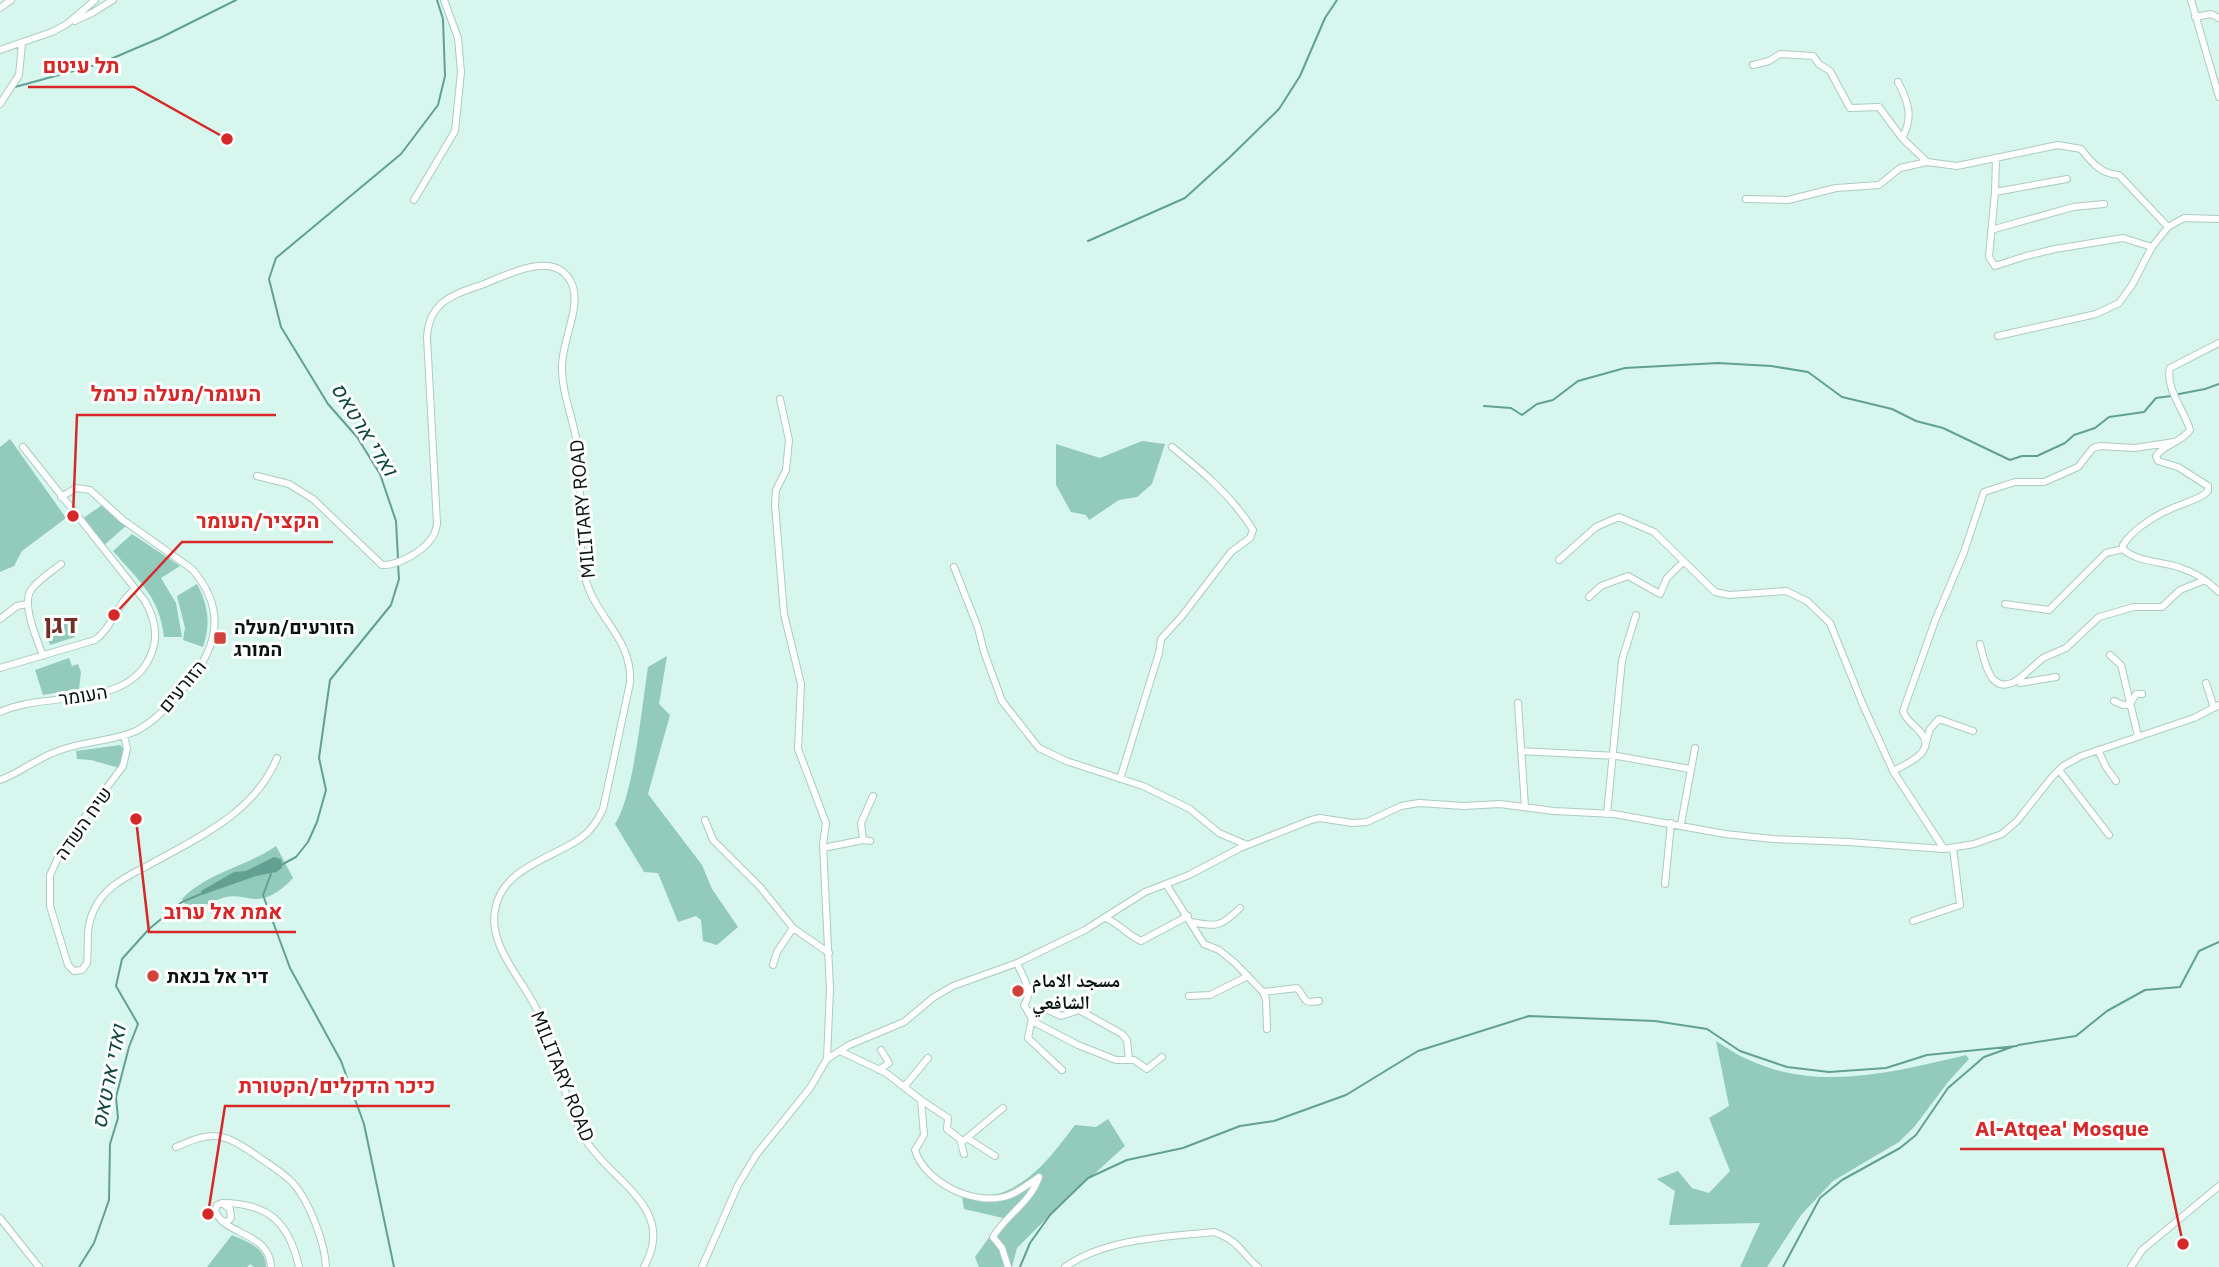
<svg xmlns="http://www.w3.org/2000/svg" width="2219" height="1267" font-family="'IBM Plex Sans','Noto Naskh Arabic',Heebo,sans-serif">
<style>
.green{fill:#92cabc}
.water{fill:#62a192}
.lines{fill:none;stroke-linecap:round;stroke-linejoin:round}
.stream{stroke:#62a192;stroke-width:2}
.minor-casing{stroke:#accbc3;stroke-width:8}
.minor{stroke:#fff;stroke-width:6}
.poi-dot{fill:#d1433a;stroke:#fff;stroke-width:2.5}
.labels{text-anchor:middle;stroke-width:6;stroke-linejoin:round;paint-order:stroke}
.street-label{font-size:19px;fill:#091412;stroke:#fff}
.poi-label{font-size:19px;font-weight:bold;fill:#091412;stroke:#fff;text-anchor:start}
.water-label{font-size:21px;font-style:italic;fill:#0f473d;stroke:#fff}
.district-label{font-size:26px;font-weight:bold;fill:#732d27;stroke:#fff}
.leader{fill:none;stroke:#d62828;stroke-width:2.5}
.callout-dot{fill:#d62828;stroke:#fff;stroke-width:2.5}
.callout-label{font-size:21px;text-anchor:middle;font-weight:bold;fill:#d62828;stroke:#fff;stroke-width:6;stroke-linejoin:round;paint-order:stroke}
</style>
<rect width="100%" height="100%" fill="#d7f6ee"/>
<path class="green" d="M10,439L66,518L22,551L14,566L0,572V447Z
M1142,441L1165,444L1152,484L1137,497L1119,500L1089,520L1086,515L1071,512L1056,485V444L1100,458Z
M102,505L126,526L103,546L82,519Z
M132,534L180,566L161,578L176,603L182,637H164C160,597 138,580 113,551Z
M197,584C208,604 211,625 203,647L183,640L185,628L177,596Z
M68,616L75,637L50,645L43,624Z
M667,656L659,704L670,715L648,794L702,865L712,889L738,927L717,945L703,941L701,920L696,916L678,922L658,873L644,872L615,824C634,795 642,705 648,667Z
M69,658L72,666L78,664L81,672L79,689L43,695L35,670Z
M120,745L124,749L119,768L91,760L77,759L76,751Z
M276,846L293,878C283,889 269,900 254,899C244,898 237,895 226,897C214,900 201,907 190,912L182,899C208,872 246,867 276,846Z
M1716,1041C1727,1048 1737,1055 1749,1060C1818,1092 1895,1072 1966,1055L1969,1059L1948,1082L1915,1126L1899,1142L1833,1181L1801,1215L1767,1267H1740L1760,1223L1669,1225L1675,1191L1657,1179L1678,1171L1692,1188L1709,1193L1730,1171L1709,1118L1729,1106Z
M1108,1119L1125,1146L1060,1205L1017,1248L1012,1267H979L975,1257L1003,1218L964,1209L962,1196C972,1196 985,1198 994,1195C1031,1185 1053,1154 1075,1125L1096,1127Z
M232,1235C247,1242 266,1247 266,1267H254L250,1264L247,1267H207Z"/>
<path class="water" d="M274,857L281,859L282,868L276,872L256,876L202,895L201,891L234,872L246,871Z"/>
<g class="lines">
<path class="stream" d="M15,87L99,64L160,38L236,0
M1088,241L1185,198L1230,157L1279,109L1300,76L1325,18L1337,0
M2179,394L2205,389L2219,384
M1484,406L1511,408L1522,415L1537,404L1553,400L1578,381L1625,368L1718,363L1771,366L1808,372L1842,397L1892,409L1916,421L1943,428L2010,460L2022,456H2037L2065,443L2074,435L2095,428L2109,417L2144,412L2156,398L2171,396
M398,559L396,521L380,474L357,437L328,404L281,327L269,279L276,258L401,154L438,105L445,76L443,19L437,0
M281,865L296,857L308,842L317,822L326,790L319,758L330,680L391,605L399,579L398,564
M271,874L263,895L290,968L341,1061L364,1124L394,1267
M2018,1045L2076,1036L2107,1011L2145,990L2180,987L2199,951L2219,942
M79,1267L94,1243L109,1200L110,1144L118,1118L116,1097L129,1047L138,1024L116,986L122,959L149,929L182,902L201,894
M1020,1267L1030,1243L1050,1215L1088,1178L1127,1160L1183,1148L1240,1126L1274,1121L1346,1095L1418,1051L1529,1016L1655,1021L1707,1029L1740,1051L1787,1067L1829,1072L1886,1068L1927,1055L2017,1046
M1783,1267L1820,1198L1842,1180L1900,1148L1916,1135L1948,1088L1984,1057L2012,1047"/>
<defs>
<path id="minor" d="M2191,0L2219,97
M0,8L11,0
M2195,17L2211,14L2219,18
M75,21L92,13L113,0
M0,50L52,32L67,24L95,0
M1753,65L1769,61L1780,54L1813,56L1819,64L1830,71L1850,108L1879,107L1902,138
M1898,82C1908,101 1914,118 1902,138L1927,162
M0,104L19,75L22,43
M1996,159L1995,192L1989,257L1995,266L2026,256L2055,249L2123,238L2152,247
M1995,192L2067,179
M1746,199L1788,200L1836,188L1879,185L1900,168L1927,162L1957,166L2058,145L2081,149C2092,163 2101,174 2119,175L2168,227
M414,200L455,131L461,72L458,38L444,0
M1991,230L2073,207L2104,204
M1998,336L2096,314L2119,303L2132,285L2152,247L2168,227L2184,218L2219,219
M2219,343L2170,368C2165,389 2185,411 2190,430C2182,442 2165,444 2156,456L2158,461L2178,467L2208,486V491C2202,498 2192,500 2183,504C2163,511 2135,526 2123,545V549C2138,563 2163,561 2181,568C2196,573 2208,581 2219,592
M780,399L789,440L786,470L776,490L775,505L784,614L801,684L798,749L826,823L823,844L830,989L827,1059
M257,476L289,484L313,499L382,565C397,566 422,552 431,539C435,535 436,529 437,524L427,337C428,324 431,314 441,304C452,294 470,289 484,284C509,274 559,247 573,287C580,309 562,342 562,366C561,393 575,422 578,450C583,491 576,538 585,577C595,618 633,638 630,683L603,809C598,820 592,830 581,838C551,859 502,868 495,910C488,946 523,980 537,1010C556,1050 564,1103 585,1139C611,1182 678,1208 644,1267
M1559,560L1596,527L1619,517L1654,532L1715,592L1729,595L1786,591L1807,601L1830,623L1863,705L1893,771L1944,849
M954,567L978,628L984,652L1002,701L1039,748L1066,761L1143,786L1190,809L1219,833L1247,845
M1589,597L1601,586L1628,576L1660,594L1667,578L1683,562
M2005,604L2049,610L2106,553L2123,549
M0,619L17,606L27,604
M1980,644C1985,664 1991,698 2019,679
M2110,655L2121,665L2138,736
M43,656C38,641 21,605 31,590C38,580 51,572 61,564
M0,668L95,640C113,627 117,603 135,589
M2056,677L2020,683L2019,679L2043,658L2066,648L2099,617L2134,607H2162L2180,590L2205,580
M2206,683L2214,708
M2114,701L2123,705L2130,704L2136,694H2142
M1518,703L1525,807
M0,712C47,690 131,711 152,652C159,634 154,617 145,601L23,447
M124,735L127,749L123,766L64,845L50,875V906L68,965L74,971L82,970L87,963C89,944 85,928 94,910C104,887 126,877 147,866C197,838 254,814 277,758
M1926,742L1930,729L1939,719L1973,731
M2098,750L2106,767L2116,781
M1521,751L1617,756L1690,769
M2059,770L2109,835
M1893,771C1907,764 1937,751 1921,733C1915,725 1906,721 1903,711L1935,621L1964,552L1984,492L2015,482H2044L2078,467L2093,448L2100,446L2135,448L2174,442
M1120,779L1159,653L1161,639L1182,616L1231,552L1250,538L1253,530C1233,497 1201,470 1172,447
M0,780C20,773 37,758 58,751C83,741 111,742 136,731C154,722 167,707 180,692C216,653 230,613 192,569L123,520L90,490L76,488L61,497
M1607,814L1622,660L1636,615
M705,820L713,840L761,888L793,928L829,953
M1681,824L1695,748
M863,840L861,823L873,796
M823,848L863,840L870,841
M1166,884L1204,944L1219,950L1235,963L1263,992L1266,999L1267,1029
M1665,884L1671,823
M1105,918C1119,923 1127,935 1141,941L1188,916
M1913,921L1960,905L1953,848
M1191,922C1217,927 1221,927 1240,908
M1017,963C1023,978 1034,991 1024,1005L1034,1022L1078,1045L1116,1060H1134L1147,1069L1162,1057
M773,965L777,952L793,928
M1263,992L1297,988C1307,999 1301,1004 1319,1001
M1189,996L1210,995L1248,976
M1028,1012L1048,1010L1061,1016L1079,1010L1122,1034L1127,1040L1129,1060
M1032,1018L1028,1038L1062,1070
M840,1051L886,1073L921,1100L924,1135L915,1150C925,1184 978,1208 1010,1195C1020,1191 1030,1183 1039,1177C1031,1202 1006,1215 993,1237L1002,1248L1008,1267
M879,1070L889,1063L881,1050
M904,1087L928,1058
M921,1100L948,1118L947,1129L960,1139L964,1154
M967,1138L995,1156
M962,1142L1003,1108
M176,1147C188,1142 200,1136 213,1136C229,1136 244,1147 257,1156C269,1164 282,1172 292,1182C309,1200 325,1243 326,1267
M222,1203C268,1203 289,1222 299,1267
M222,1203L230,1209L231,1218L227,1222L221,1220L215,1212L217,1205Z
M0,1218L39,1267
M223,1222C241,1236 270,1239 271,1267
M702,1267L738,1185L756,1155L810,1088L827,1059L849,1045L904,1022L934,997L953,986L1017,963L1085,930L1145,892L1189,875L1240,848L1311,820L1320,818L1352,823L1367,822L1401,806L1419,803L1464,806L1500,804L1554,811L1614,814L1725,834L1773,839L1848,842L1944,849L1974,844L2002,834L2017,821L2052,777L2063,766L2081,756L2194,718L2219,705
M1065,1267C1106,1238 1166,1237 1214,1232C1241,1242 1240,1252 1258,1267
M2131,1267L2142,1250L2219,1186"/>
</defs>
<use href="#minor" class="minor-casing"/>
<use href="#minor" class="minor"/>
</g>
<g class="poi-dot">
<rect x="213" y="631" width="14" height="14" rx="3.5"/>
<circle cx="153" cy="976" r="7"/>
<circle cx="1018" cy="991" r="7"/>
</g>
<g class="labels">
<g class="street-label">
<text transform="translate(582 509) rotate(-95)" y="7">MILITARY ROAD</text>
<text transform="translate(182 686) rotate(-50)" y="7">הזורעים</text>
<text transform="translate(83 695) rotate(-9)" y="7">העומר</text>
<text transform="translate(83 823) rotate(-55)" y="7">שיח השדה</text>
<text transform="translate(563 1076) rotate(68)" y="7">MILITARY ROAD</text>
</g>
<g class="poi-label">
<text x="234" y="634">הזורעים/מעלה<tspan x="234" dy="22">המורג</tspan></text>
<text x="167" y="983">דיר אל בנאת</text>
<text x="1032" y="987">مسجد الامام<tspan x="1032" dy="22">الشافعي</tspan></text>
</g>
<g class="water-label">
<text transform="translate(364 429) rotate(58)" y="7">ואדי ארטאס</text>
<text transform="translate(109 1077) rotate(-79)" y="7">ואדי ארטאס</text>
</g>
<g class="district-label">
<text x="61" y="633">דגן</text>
</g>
</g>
<path class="leader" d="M227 139L134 87H28M73 516L77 415H276M114 615L182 542H333M136 819L149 932H296M208 1214L225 1106H450M2183 1244L2163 1149H1960"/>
<g class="callout-dot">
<circle cx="227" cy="139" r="7"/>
<circle cx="73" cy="516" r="7"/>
<circle cx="114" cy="615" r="7"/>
<circle cx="136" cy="819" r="7"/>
<circle cx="208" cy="1214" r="7"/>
<circle cx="2183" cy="1244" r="7"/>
</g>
<g class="callout-label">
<text x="81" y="73">תל עיטם</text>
<text x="176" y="401">העומר/מעלה כרמל</text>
<text x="258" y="528">הקציר/העומר</text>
<text x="223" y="919">אמת אל ערוב</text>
<text x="337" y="1093">כיכר הדקלים/הקטורת</text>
<text x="2062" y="1136">Al-Atqea' Mosque</text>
</g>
</svg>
